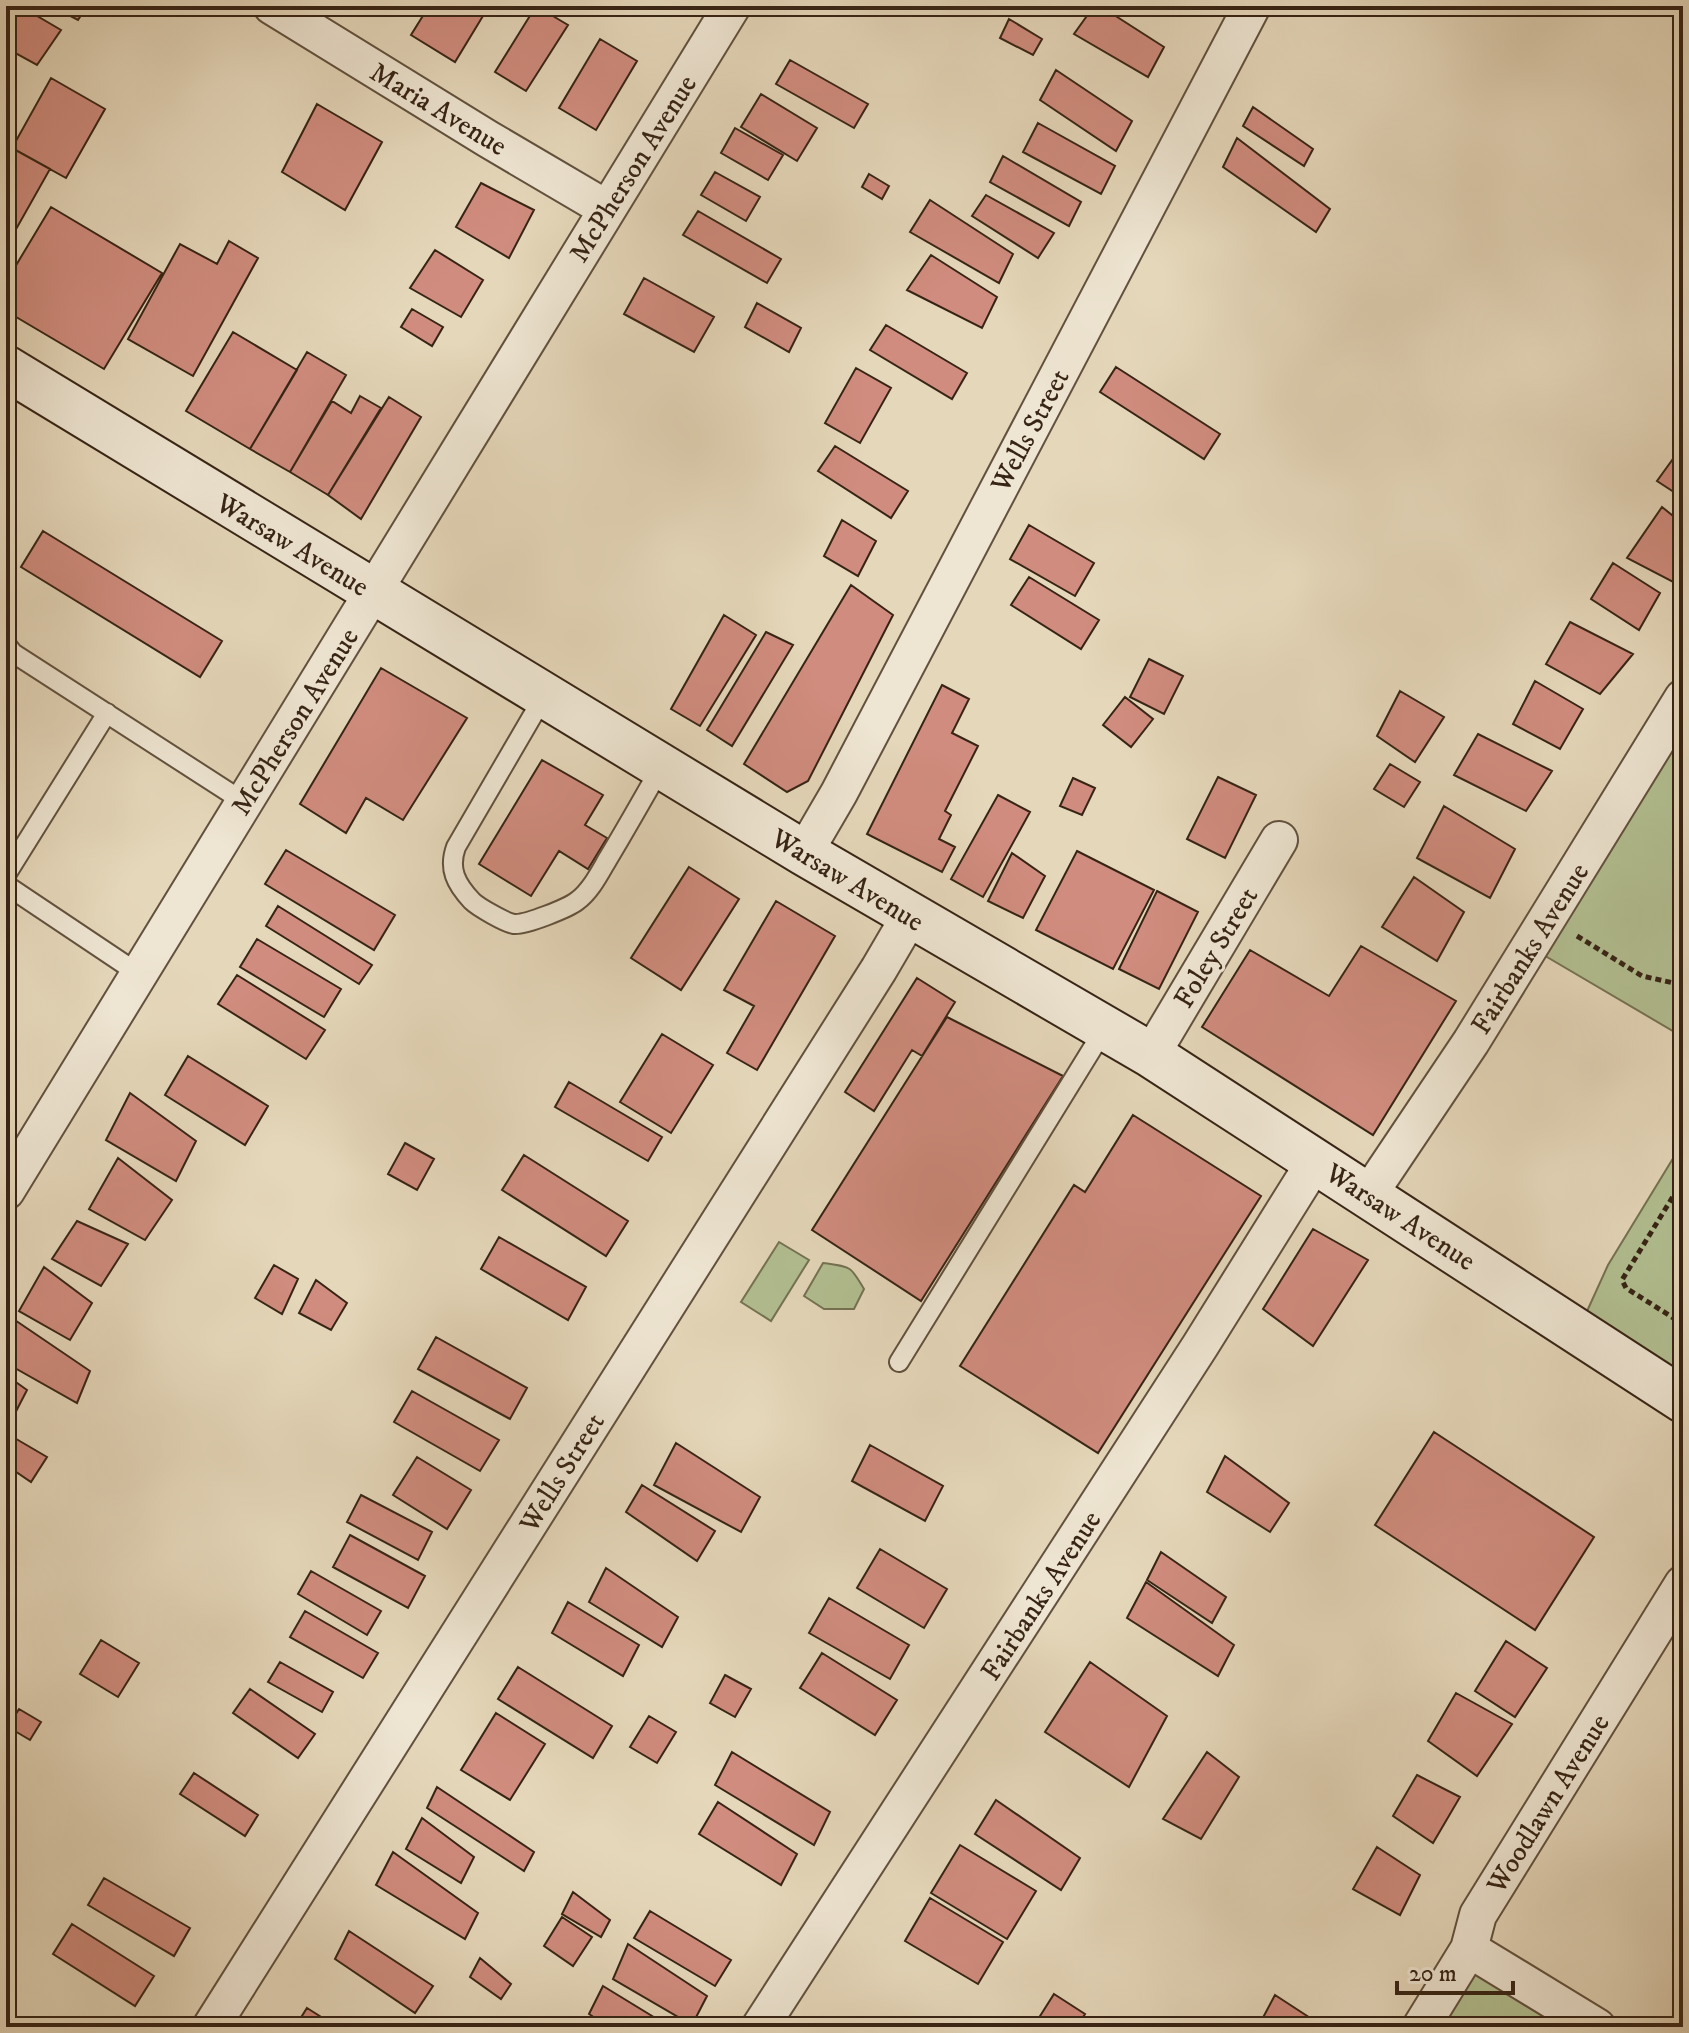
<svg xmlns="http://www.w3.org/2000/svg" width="1689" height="2033" font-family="'IM FELL DW Pica',serif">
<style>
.green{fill:#b2bf91;stroke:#747253;stroke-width:2}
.building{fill:#d08c7e;stroke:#372415;stroke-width:2}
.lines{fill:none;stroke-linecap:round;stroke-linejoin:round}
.service-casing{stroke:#62513e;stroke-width:22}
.minor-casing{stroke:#62513e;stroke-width:40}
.secondary-casing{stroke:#372415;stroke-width:48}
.path{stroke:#372415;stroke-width:5;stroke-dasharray:6 4;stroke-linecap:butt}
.service{stroke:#eee5d2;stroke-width:18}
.minor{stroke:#eee5d2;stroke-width:36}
.secondary{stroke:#eee5d2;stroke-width:44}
.labels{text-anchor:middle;stroke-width:6;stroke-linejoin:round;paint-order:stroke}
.street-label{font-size:28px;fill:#372415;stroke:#eee5d2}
</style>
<rect width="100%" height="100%" fill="#e5d7ba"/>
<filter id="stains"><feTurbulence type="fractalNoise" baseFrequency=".0025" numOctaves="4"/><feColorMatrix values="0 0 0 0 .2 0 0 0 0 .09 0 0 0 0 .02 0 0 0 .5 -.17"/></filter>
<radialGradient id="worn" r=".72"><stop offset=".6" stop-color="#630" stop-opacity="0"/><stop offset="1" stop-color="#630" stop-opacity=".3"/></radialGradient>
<path class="green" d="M1683,722V1037L1530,947Z
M1683,1142V1400L1578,1331L1608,1265Z
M779,1242L809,1260L771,1321L741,1302Z
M823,1263C851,1267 850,1265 864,1289L854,1309H824L804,1296Z
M1469,1949L1597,2027H1421Z"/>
<path class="building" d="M6,6H20L61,30L37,65L6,48Z
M51,6H87L78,20Z
M429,6H489L455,62L411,35Z
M536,6L568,25L526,91L495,72Z
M1094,6H1100L1164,47L1148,77L1074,34Z
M1009,19L1042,39L1033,55L1000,38Z
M600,39L637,61L596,130L559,108Z
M790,60L868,104L854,128L776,84Z
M1056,70L1132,121L1116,151L1040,100Z
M51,78L105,109L66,178L12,148Z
M761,94L817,128L797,161L741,127Z
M317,104L382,142L345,210L282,172Z
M1253,107L1313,149L1304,166L1243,126Z
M1038,123L1115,166L1101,194L1023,152Z
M735,128L783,155L768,180L721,153Z
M1237,138L1330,209L1316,232L1223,167Z
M12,148L50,169L6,247V159Z
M1003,156L1081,202L1069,226L990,182Z
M715,172L760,197L746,221L701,195Z
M869,174L889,186L882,199L862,187Z
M481,183L534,210L509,258L456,227Z
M986,195L1054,233L1038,258L972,216Z
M930,200L1013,254L999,283L910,232Z
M51,207L162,273L104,369L6,311V282Z
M698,211L781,259L767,283L683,235Z
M229,241L258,258L193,376L128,339L180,244L217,264Z
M435,250L483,280L461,317L410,288Z
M931,255L997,297L982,328L907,290Z
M644,278L714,317L694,352L624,314Z
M757,303L801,328L789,352L745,327Z
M412,309L443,327L432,346L401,327Z
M886,325L967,373L952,399L870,350Z
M233,332L297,370L250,449L186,411Z
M307,352L346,375L290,472L250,449Z
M1116,367L1220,434L1204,459L1100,392Z
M856,368L891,388L860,443L825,423Z
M360,396L381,408L328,495L290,472L332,401L351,413Z
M389,397L421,417L361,519L328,495Z
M1683,445V498L1657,481Z
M835,446L908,491L891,518L818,471Z
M1662,507L1683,524V573L1677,584L1627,558Z
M842,520L876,541L858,576L824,556Z
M1029,525L1094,563L1075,596L1010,559Z
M43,531L222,641L200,677L21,567Z
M1613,563L1660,593L1639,630L1591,599Z
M1029,577L1099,620L1081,649L1011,605Z
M851,585L893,615L808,781L787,792L744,764Z
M724,615L756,635L700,726L671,709Z
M1570,622L1633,654L1600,694L1546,664Z
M766,632L793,645L732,746L707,730Z
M1149,659L1183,676L1164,714L1130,697Z
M381,668L467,718L403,820L366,798L346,833L300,804Z
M1535,681L1583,709L1560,749L1513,724Z
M942,685L969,699L952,733L978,746L945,811L951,815L939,839L955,847L942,872L867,834Z
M1400,691L1444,717L1415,762L1377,736Z
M1125,697L1153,719L1131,747L1103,725Z
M1478,734L1552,771L1526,811L1454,775Z
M542,760L603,795L585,825L607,838L588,869L559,851L531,896L479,864Z
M1390,764L1420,782L1404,807L1374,789Z
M1218,777L1256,795L1225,858L1187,839Z
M1073,778L1095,788L1082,815L1060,806Z
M998,795L1030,812L983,897L951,879Z
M1444,806L1515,849L1490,898L1417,858Z
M286,850L395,915L374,950L265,884Z
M1077,851L1154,890L1113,969L1036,930Z
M1012,853L1045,876L1023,918L988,901Z
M689,867L739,899L681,990L631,958Z
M1414,877L1464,912L1437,961L1382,927Z
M1157,891L1198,912L1159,989L1119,969Z
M776,901L835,936L757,1070L727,1053L754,1006L724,990Z
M278,906L372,965L359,984L266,926Z
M257,939L341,989L324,1017L240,967Z
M1361,946L1456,1001L1373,1135L1202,1027L1250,950L1329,996Z
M237,975L325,1030L306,1059L218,1004Z
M917,978L955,1002L922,1056L912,1050L874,1111L845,1092Z
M947,1017L1063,1076L921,1301L812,1230Z
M662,1034L713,1065L671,1133L620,1102Z
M188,1056L268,1106L245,1145L165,1095Z
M569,1082L662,1137L648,1161L555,1107Z
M130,1093L196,1141L176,1181L106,1140Z
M1133,1115L1261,1196L1098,1453L960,1366L1074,1185L1085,1192Z
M405,1143L434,1159L417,1190L388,1174Z
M524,1155L628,1221L606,1256L502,1190Z
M118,1158L172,1200L145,1240L89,1209Z
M77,1221L128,1244L101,1286L52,1259Z
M1313,1229L1368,1260L1313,1346L1263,1309Z
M499,1237L586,1287L568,1320L481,1269Z
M274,1265L298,1279L282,1314L255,1298Z
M44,1267L92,1303L70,1340L19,1311Z
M316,1280L347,1303L331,1330L299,1313Z
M6,1314L90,1371L77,1403L6,1363Z
M436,1337L527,1388L510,1419L418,1369Z
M6,1375L27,1390L9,1425L6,1423Z
M412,1391L499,1440L480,1471L394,1422Z
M1434,1432L1594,1537L1535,1630L1375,1525Z
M6,1433L47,1457L31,1482L6,1465Z
M676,1443L760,1497L741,1532L654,1485Z
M870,1445L943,1486L925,1521L852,1481Z
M1225,1456L1289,1503L1270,1532L1207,1492Z
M417,1457L471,1490L447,1529L393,1495Z
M642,1485L715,1531L697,1561L626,1512Z
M361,1495L432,1532L418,1560L347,1522Z
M350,1535L425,1576L408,1608L333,1567Z
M880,1549L947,1589L924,1628L857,1588Z
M1161,1552L1226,1597L1212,1623L1147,1580Z
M606,1568L678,1617L662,1647L589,1602Z
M311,1571L381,1611L367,1635L298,1594Z
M1146,1582L1234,1645L1218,1676L1127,1618Z
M829,1598L909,1645L890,1679L809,1633Z
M568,1602L639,1645L623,1676L552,1633Z
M305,1611L378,1653L363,1678L290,1637Z
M101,1640L139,1663L118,1697L80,1674Z
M1506,1641L1547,1668L1515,1717L1475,1691Z
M822,1653L897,1700L875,1735L800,1688Z
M280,1662L333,1692L322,1712L268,1682Z
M1090,1662L1167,1716L1129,1787L1045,1732Z
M518,1667L612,1726L593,1758L498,1699Z
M725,1675L751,1689L735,1717L710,1703Z
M250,1689L315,1734L298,1758L233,1713Z
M1456,1693L1512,1724L1477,1776L1428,1741Z
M19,1709L41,1722L30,1740L8,1727Z
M496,1713L545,1744L510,1800L461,1770Z
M649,1716L676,1732L657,1763L630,1747Z
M732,1752L830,1812L814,1845L715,1785Z
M1207,1752L1239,1777L1201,1839L1163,1819Z
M194,1773L258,1815L245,1836L180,1794Z
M1417,1775L1460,1797L1433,1843L1393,1816Z
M437,1787L534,1852L524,1871L427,1808Z
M996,1800L1080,1858L1061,1890L975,1834Z
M718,1802L797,1854L781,1885L699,1834Z
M422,1818L474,1857L461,1883L406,1849Z
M960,1845L1036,1891L1007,1939L931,1893Z
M1377,1847L1420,1875L1400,1915L1353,1889Z
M393,1852L478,1913L465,1939L376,1885Z
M104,1878L190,1928L174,1956L88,1905Z
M573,1892L610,1920L601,1937L562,1914Z
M930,1898L1003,1942L978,1984L905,1941Z
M650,1911L731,1960L715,1986L634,1938Z
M562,1917L592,1937L573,1966L544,1946Z
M72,1924L154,1976L135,2006L53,1954Z
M349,1931L433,1986L415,2013L335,1959Z
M628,1944L707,1996L692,2025L613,1979Z
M480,1958L511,1984L501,1999L470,1977Z
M603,1986L670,2027H609L589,2014Z
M1054,1994L1085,2014L1077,2027H1041L1035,2024Z
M1275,1995L1324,2027H1258Z
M307,2008L337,2027H295Z"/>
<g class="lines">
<defs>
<path id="service" d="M6,644L13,653L244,802
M544,696L456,847C448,869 456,884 472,901C478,907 506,923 514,924C526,925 568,908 577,901C591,891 600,872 609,857C627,827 644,797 661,767
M6,875L107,713
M6,885L139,974
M899,1362L1105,1028"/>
<path id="minor" d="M272,6L488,139L607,209
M804,853L839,793L1252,6
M1151,1055L1279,840
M6,1191L732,6
M1369,1194L1471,1042L1683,698
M1469,1949L1597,2027
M211,2027L879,969L910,916
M760,2027L1200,1346L1316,1160
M1421,2027L1469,1949L1478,1915L1683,1584"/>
<path id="secondary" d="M6,368L804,853L1151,1055L1683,1400"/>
</defs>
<use href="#service" class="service-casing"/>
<use href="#minor" class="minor-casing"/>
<use href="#secondary" class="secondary-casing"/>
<path class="path" d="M1577,936L1642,976L1683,985
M1683,1180L1622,1280L1626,1288L1683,1324"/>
<use href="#service" class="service"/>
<use href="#minor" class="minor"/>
<use href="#secondary" class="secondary"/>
</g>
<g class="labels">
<g class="street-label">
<text transform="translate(439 108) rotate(31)" y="10">Maria Avenue</text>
<text transform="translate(632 168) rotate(-58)" y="10">McPherson Avenue</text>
<text transform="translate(1029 430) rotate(-62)" y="10">Wells Street</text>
<text transform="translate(293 544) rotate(31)" y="10">Warsaw Avenue</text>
<text transform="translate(294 721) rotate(-58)" y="10">McPherson Avenue</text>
<text transform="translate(848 879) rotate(31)" y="10">Warsaw Avenue</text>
<text transform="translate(1215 947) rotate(-59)" y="10">Foley Street</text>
<text transform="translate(1529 948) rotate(-58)" y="10">Fairbanks Avenue</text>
<text transform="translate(1401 1216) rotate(33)" y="10">Warsaw Avenue</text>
<text transform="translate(561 1472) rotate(-58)" y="10">Wells Street</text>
<text transform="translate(1040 1595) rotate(-57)" y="10">Fairbanks Avenue</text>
<text transform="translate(1547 1803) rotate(-58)" y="10">Woodlawn Avenue</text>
</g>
</g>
<rect width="1689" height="2033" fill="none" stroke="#e5d7ba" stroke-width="32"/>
<rect x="8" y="8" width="1673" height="2017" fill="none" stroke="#372415" stroke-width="4"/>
<rect x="16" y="16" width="1657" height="2001" fill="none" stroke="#372415" stroke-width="2"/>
<path d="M1397 1981v12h116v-12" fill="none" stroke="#372415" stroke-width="4"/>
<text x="1409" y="1981" font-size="24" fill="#372415" stroke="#eee5d2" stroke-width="6" paint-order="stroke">20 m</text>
<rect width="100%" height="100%" filter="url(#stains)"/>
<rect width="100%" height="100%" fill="url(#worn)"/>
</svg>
